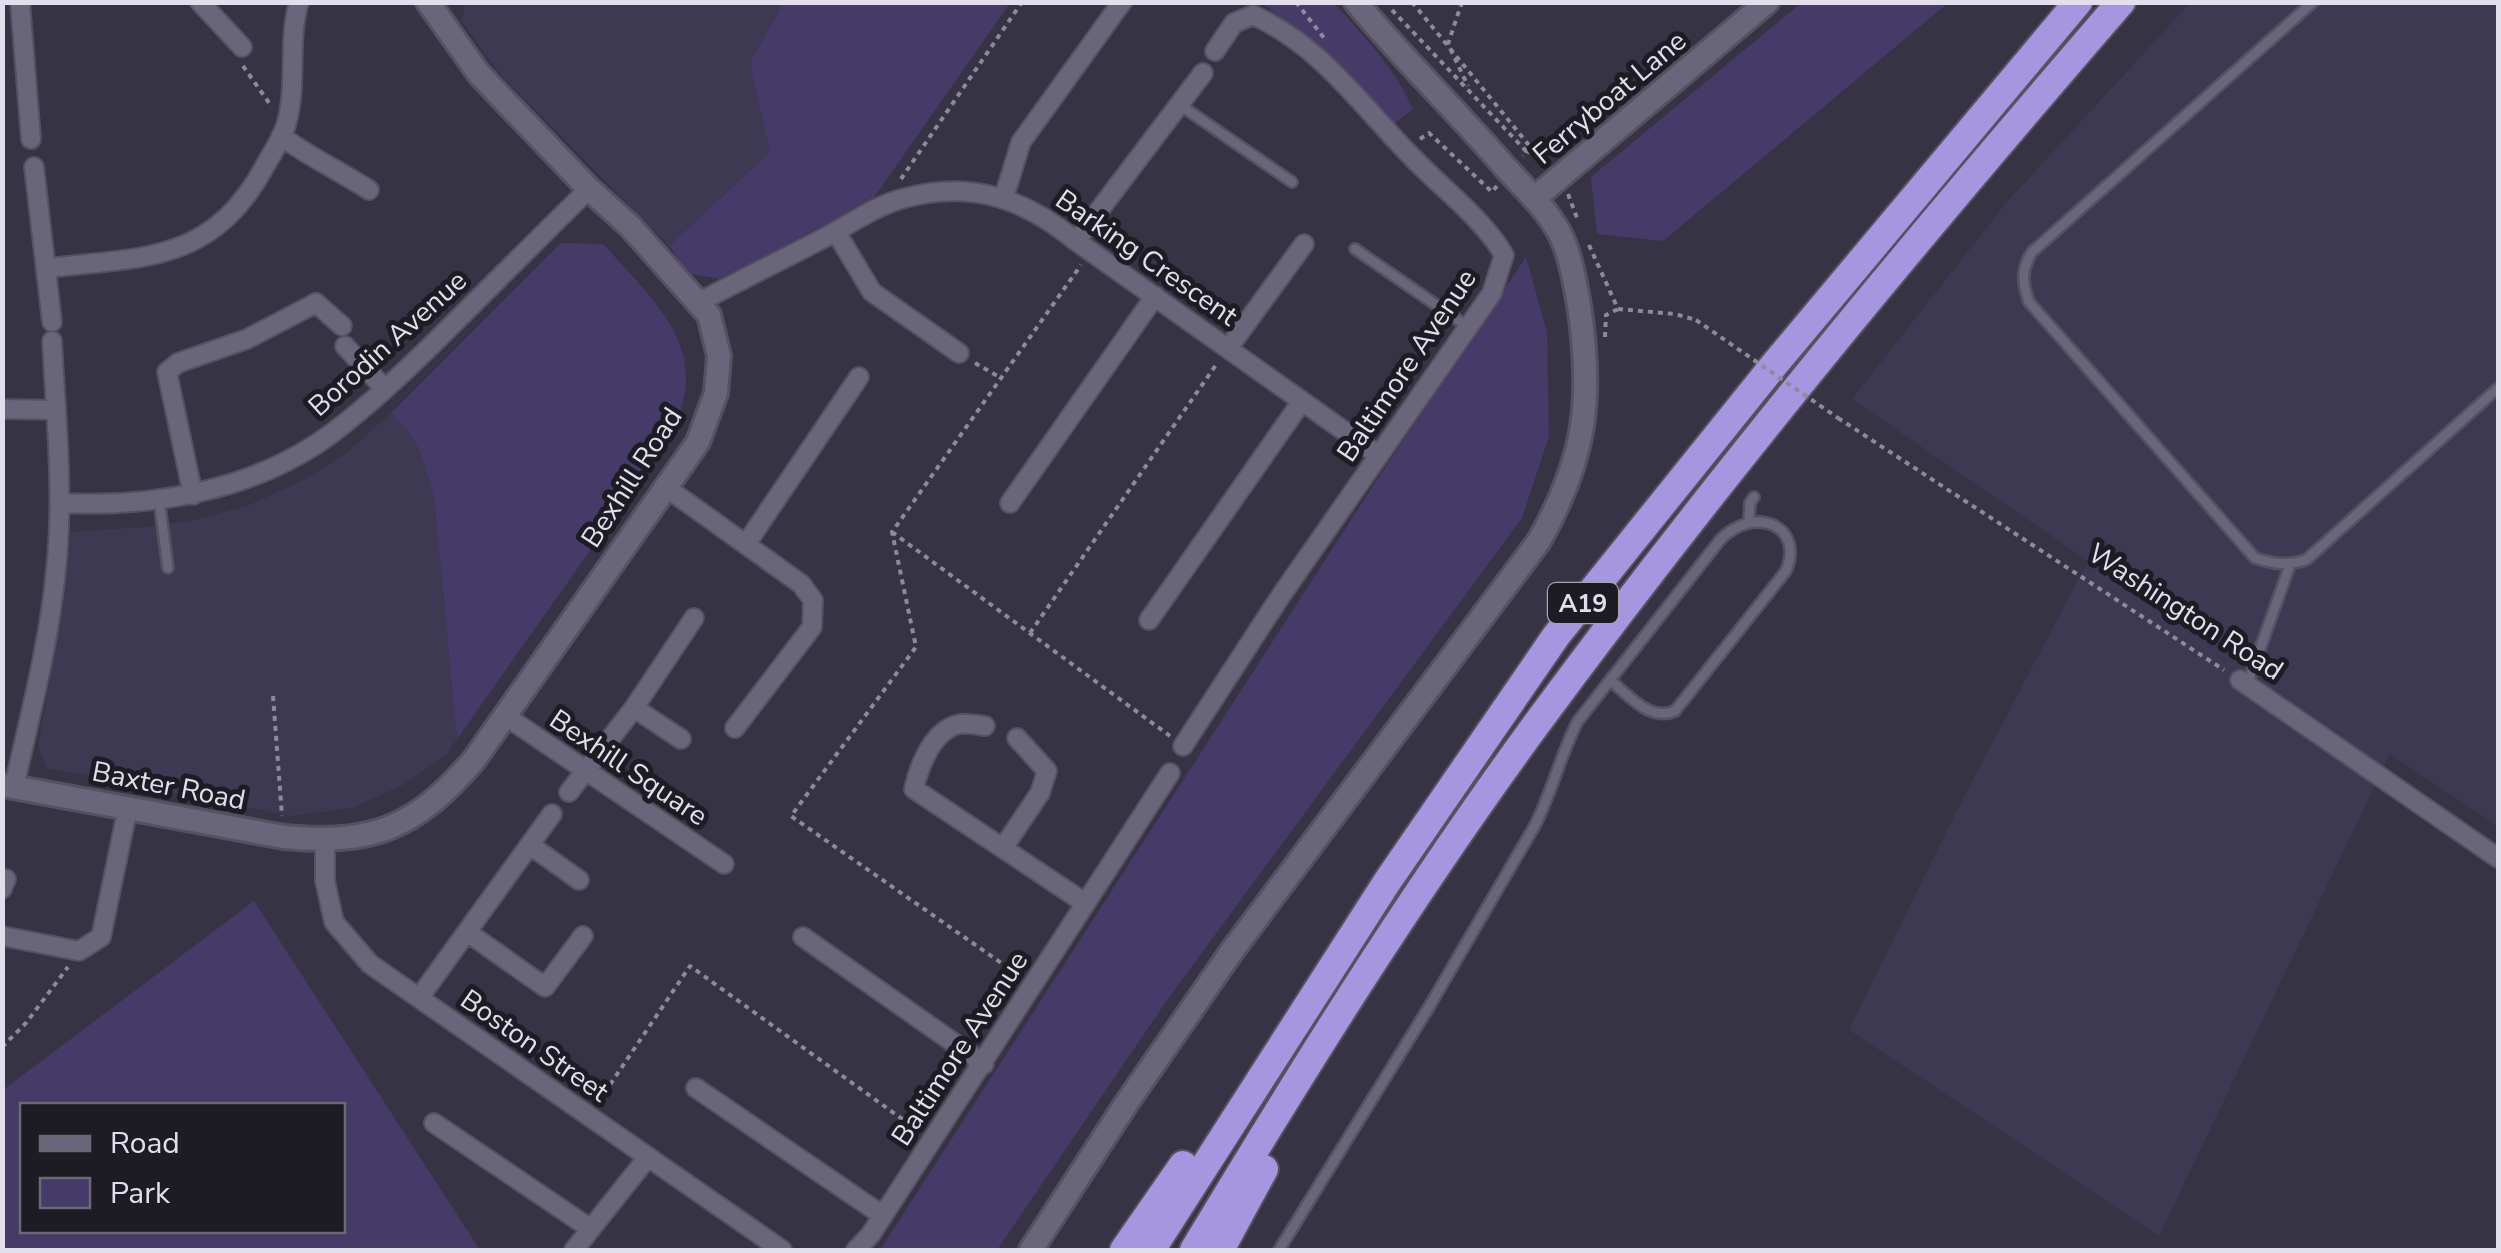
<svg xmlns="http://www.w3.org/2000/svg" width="2501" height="1253" font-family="'Nunito Sans',sans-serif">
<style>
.built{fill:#3e3952}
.green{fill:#463a68;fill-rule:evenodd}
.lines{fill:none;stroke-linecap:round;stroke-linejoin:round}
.service-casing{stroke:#555161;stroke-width:14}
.minor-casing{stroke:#555161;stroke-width:22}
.tertiary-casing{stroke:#555161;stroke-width:28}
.trunk-casing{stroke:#555161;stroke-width:32}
.path{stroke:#8d8a99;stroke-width:4;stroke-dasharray:5 5;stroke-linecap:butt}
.service{stroke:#69657a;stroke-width:9}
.minor{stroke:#69657a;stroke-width:18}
.tertiary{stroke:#69657a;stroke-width:22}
.trunk{stroke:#a695df;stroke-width:28}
.path-bridge{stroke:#8d8a99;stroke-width:4;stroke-dasharray:5 5;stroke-linecap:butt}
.labels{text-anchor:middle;stroke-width:10;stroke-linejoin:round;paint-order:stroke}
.shield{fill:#1d1c24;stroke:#a6a4af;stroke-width:2.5}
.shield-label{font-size:25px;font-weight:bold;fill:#e1dfeb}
.street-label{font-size:28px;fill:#e1dfeb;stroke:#1d1c24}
</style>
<rect width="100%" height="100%" fill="#363345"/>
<path class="built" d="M466,3H784L750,63L770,152L669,246L499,73L462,22Z
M2190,3H2498V826L2390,754L2159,1236L1849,1030L1954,816L2088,561L1852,399L2007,202Z
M391,413L411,435L420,451L434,495L457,739L446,755L403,785L352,808L291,816L47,768L38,746L64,598L71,532L146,527L199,519L249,505L304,480L344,455Z"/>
<path class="green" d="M784,2L1010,3L873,199L722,279L690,274L669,246L770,152L750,63Z
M1262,3H1334C1364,36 1395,68 1413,109L1393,124L1323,51Z
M1801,3H1948L1663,241L1597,234L1591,177Z
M561,243L603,244C665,312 721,359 659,453L457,739L434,495L420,451L410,434L391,413Z
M1526,257L1547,332L1549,436L1522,518L1170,996L997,1250H880L1380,475Z
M254,901L480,1250H3V1090ZM22,1106H342V1230H22Z"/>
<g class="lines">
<defs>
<path id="service" d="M2313,2L2032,252C2021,270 2022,282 2029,302L2255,558C2274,564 2287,566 2306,560L2498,388
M1180,105L1292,182
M1355,249L1468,327
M159,499L168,568
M1749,521L1750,503L1754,497
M2247,685L2290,565
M1279,1250L1429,1007L1534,827C1552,793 1560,755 1578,721L1720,540C1755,504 1805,526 1786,571L1675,711C1650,722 1628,695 1610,680"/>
<path id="minor" d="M20,2L31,139
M200,2L242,47
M1215,51L1234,23L1253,15
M281,136C309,157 340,171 369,190
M34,167L52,322
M1004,197L1021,142L1122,2
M836,232L872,292L959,353
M1076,241L1203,73
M47,268C145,257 212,263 265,166C272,153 282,139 286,125C298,85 287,43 299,2
M699,302C740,281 781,260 822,239C849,225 876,205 905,198C972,180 1025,199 1076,241L1378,455
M345,346L385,389
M1229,347L1304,244
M2,409L55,410
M664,486L801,584L813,600L812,627L735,728
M193,495L167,372L178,363L247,339L316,303L342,326
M60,503C154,508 258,490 335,431C379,397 419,358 459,318C502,275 545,232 589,189
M1010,503L1155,296
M746,544L859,377
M1149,620L1302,401
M2240,680L2498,858
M634,708L681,739
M504,715L724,864
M985,726C977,725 967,723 960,724C933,729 919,766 914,789L1085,903
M1183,746L1280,597L1492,293L1504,255C1484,220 1443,189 1414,159C1361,106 1323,47 1253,15
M14,787C30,715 49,644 56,570C64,494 56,417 52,341
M569,792L634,708L694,618
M325,840V881L334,922L370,964L782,1250
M530,845L579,880
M1003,848L1040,793L1047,771L1017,738
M2,889L6,879
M467,932L545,987L583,936
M2,936L79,951L101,937L128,807
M803,937L984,1064
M419,998L552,814
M696,1088L882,1215
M434,1123L591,1229
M574,1250L648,1157
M856,1250L871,1234L1170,773"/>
<path id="tertiary" d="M1535,198L1767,2
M2,785L284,837C374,845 415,828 474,760L698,442L716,393L719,356L709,315L630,226L589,189L479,74L428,2
M1031,1250L1126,1104L1232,951L1539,541C1586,458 1593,399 1579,305C1575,283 1570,252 1559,232C1545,207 1524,188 1505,167C1457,111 1403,59 1356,2"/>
<path id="trunk" d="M1124,1250L1183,1165
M1151,1250L1387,882L1556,636L1774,365L2078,2
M1194,1250C1301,1072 1412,894 1535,726C1719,476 1918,237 2121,2
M1220,1250L1264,1169"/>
</defs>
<use href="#service" class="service-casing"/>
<use href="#minor" class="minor-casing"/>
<use href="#tertiary" class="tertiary-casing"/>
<use href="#trunk" class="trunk-casing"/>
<path class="path" d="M1296,2L1324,38
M1412,2L1528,144L1526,151L1548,160
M1462,2L1448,44L1468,86
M1392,10L1526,151L1523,156
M243,66L272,107
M1420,139L1429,133L1492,192L1497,186
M901,179L1022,2
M1568,194L1577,218
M1589,245L1618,309
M1618,309L1675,314L1696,320
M1605,337L1606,315L1618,309
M975,363L1001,378
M1838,418L2224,670
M892,532L1170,736
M1030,633L1218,362
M273,696L282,816
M1017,974L791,816L916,647L892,532L1081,265
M2,1047L26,1023L68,967
M599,1101L690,966L916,1129"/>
<use href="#service" class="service"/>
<use href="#minor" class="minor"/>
<use href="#tertiary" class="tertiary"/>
<use href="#trunk" class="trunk"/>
<path class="path-bridge" d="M1696,320L1838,418"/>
</g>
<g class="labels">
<rect class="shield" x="1548" y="583" width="70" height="40" rx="8"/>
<g class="shield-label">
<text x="1583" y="612">A19</text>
</g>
<g class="street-label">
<text transform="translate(1609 97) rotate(-40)" y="10">Ferryboat Lane</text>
<text transform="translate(1147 257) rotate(35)" y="10">Barking Crescent</text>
<text transform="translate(387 343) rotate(-42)" y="10">Borodin Avenue</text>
<text transform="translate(1406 365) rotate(-56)" y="10">Baltimore Avenue</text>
<text transform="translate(631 477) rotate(-57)" y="10">Bexhill Road</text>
<text transform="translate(2186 611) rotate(33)" y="10">Washington Road</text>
<text transform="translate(629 767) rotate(34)" y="10">Bexhill Square</text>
<text transform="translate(169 785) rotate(11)" y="10">Baxter Road</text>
<text transform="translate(535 1045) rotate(35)" y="10">Boston Street</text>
<text transform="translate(959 1048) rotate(-57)" y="10">Baltimore Avenue</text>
</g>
</g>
<rect width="2501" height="1253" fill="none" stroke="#e1dfeb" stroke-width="10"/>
<rect x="20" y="1103" width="325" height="130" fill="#1d1c24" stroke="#6b6a74" stroke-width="2.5"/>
<rect x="40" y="1136" width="50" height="15" fill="#69657a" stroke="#6b6a74" stroke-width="2.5"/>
<text x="110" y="1153" font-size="30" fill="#e1dfeb">Road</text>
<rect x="40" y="1178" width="50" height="30" fill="#463a68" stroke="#6b6a74" stroke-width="2.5"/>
<text x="110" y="1203" font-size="30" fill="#e1dfeb">Park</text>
</svg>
